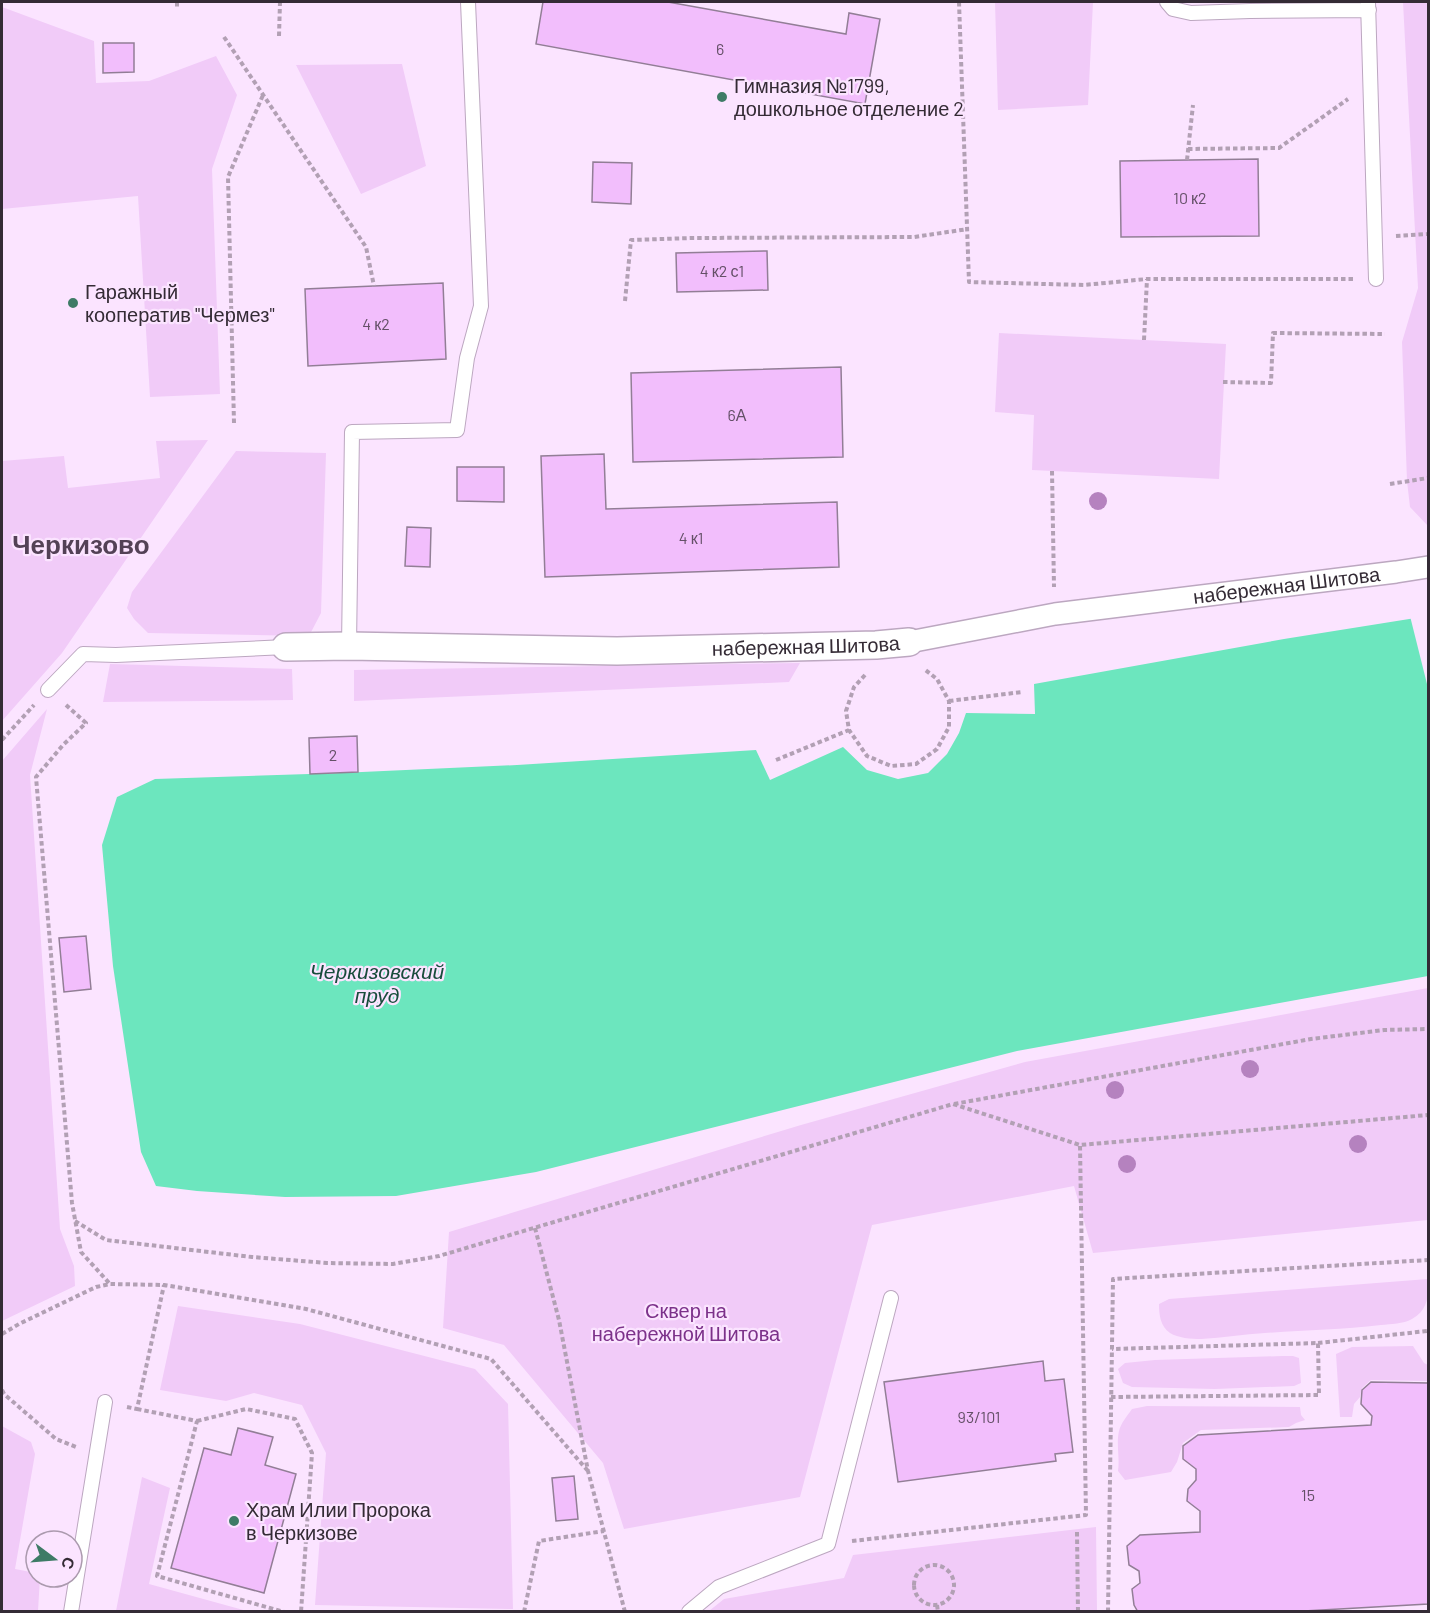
<svg xmlns="http://www.w3.org/2000/svg" width="1430" height="1613" font-family="Barlow,sans-serif">
<style>
.green{fill:#f1cbf8}
.water{fill:#6ce6be}
.pier{fill:#fbe4ff}
.building{fill:#f2befc;stroke:#927e96;stroke-width:1.5}
.lines{fill:none;stroke-linecap:round;stroke-linejoin:round}
.service-casing{stroke:#bca7c0;stroke-width:16}
.pedestrian-casing{stroke:#bca7c0;stroke-width:24}
.minor-casing{stroke:#bca7c0;stroke-width:30}
.path{stroke:#b2a0b4;stroke-width:4;stroke-dasharray:4.5 3;stroke-linecap:butt}
.service{stroke:#fff;stroke-width:14}
.pedestrian{stroke:#fff;stroke-width:21}
.minor{stroke:#fff;stroke-width:27}
.tree{fill:#b582bf}
.poi-dot{fill:#3e7b66;stroke:#fbe4ff;stroke-width:2}
.labels{text-anchor:middle;stroke-width:4.5;stroke-linejoin:round;paint-order:stroke}
.number-label{font-size:16px;fill:#645067}
.poi-label{font-size:20px;fill:#342b35;stroke:#fbe4ff;text-anchor:start}
.street-label{font-size:20px;fill:#342b35;stroke:#fbe4ff}
.park-label{font-size:20px;fill:#7c318a;stroke:#fbe4ff}
.water-label{font-size:21px;font-style:italic;fill:#184c3c;stroke:#fbe4ff}
.district-label{font-size:26px;font-weight:bold;fill:#534156;stroke:#fbe4ff}
</style>
<rect width="100%" height="100%" fill="#fbe4ff"/>
<path class="green" d="M995,2H1093L1088,105L998,110Z
M1403,2H1428V526L1410,507L1407,481L1402,342L1418,288Z
M2,7L94,41L96,83L149,81L216,56L237,95L212,169L220,394L150,397L138,196L2,209Z
M402,64L426,166L361,194L296,65Z
M999,333L1226,344L1219,479L1032,470L1034,415L995,412Z
M208,440L62,653L2,721V461L64,456L68,488L160,478L156,441Z
M236,451L326,453L321,613L309,636L148,633L134,619L127,608L132,592Z
M800,663L789,682L354,701V670Z
M110,664L292,669L293,700L103,702Z
M47,709L30,775L60,1229L74,1266L75,1286L2,1321V761Z
M1428,988V1220L1093,1253L1074,1186L872,1225L800,1497L624,1529L603,1463L504,1345L443,1328L449,1232L801,1125L1025,1062Z
M1428,1279C1429,1295 1428,1310 1412,1319C1403,1324 1391,1324 1381,1325C1342,1330 1304,1330 1265,1333C1244,1334 1223,1338 1201,1339C1191,1339 1178,1338 1170,1333C1160,1326 1159,1314 1159,1304L1169,1299Z
M178,1306L300,1324L475,1369L508,1404L513,1609L315,1605L326,1453L302,1405L254,1393L226,1401L160,1390Z
M1413,1346L1424,1363L1428,1365V1381L1371,1380L1362,1388L1360,1397L1354,1404L1352,1417H1340L1336,1354L1352,1347Z
M1282,1356H1293L1299,1358L1301,1383L1294,1386L1215,1389L1132,1387L1123,1383L1118,1369L1125,1363L1155,1360Z
M1147,1406L1300,1407L1301,1415L1305,1420L1296,1423L1289,1427L1201,1430L1183,1443L1177,1462L1171,1472L1125,1480L1118,1471C1120,1458 1116,1444 1119,1431C1121,1423 1127,1416 1132,1409Z
M2,1426L31,1442L35,1454L15,1569L36,1573V1577H40L38,1611H2Z
M142,1477L170,1488L149,1584L247,1611H116Z
M1096,1527L1097,1611H709L724,1599L844,1578L853,1555Z"/>
<path class="water" d="M1428,616V976L1017,1051L536,1172L396,1196L285,1197L197,1191L156,1186L141,1152L113,966L102,845L117,797L155,779L340,773L517,765L756,750L770,780L843,747L867,770L898,779L928,773L947,754L959,733L966,713L1035,714L1034,684L1284,639Z"/>
<path class="pier" d="M1428,613V688L1410,616Z"/>
<path class="building" d="M543,2H668L846,34L849,13L880,19L865,104L536,44Z
M103,43H134V72L103,73Z
M1258,159L1259,236L1121,237L1120,161Z
M593,162L632,163L631,204L592,202Z
M767,251L768,290L677,292L676,253Z
M443,283L446,359L308,366L305,289Z
M841,367L843,457L633,462L631,373Z
M604,454L606,509L837,502L839,567L545,577L541,456Z
M457,467H504V502L457,501Z
M407,527L431,528L430,567L405,566Z
M357,736L358,772L310,774L309,738Z
M86,936L91,989L64,992L59,938Z
M1043,1361L1045,1381L1064,1379L1073,1452L1055,1454L1056,1461L898,1482L884,1382Z
M1371,1382L1428,1383V1604L1286,1612H1138L1134,1605L1132,1589L1140,1583L1139,1571L1129,1565L1127,1546L1140,1535L1200,1532V1511L1187,1501L1188,1489L1196,1480V1469L1183,1459V1446L1198,1435L1371,1425L1372,1416L1361,1404L1362,1390Z
M238,1428L273,1437L265,1465L296,1474L264,1593L171,1568L204,1448L231,1455Z
M574,1476L578,1519L556,1521L552,1478Z"/>
<g class="lines">
<defs>
<path id="service" d="M1167,2L1173,9L1191,13L1250,11L1369,10
M1368,2L1376,279
M349,646L352,432L457,430L467,358L481,306L468,2
M48,690L83,654L116,655L286,647
M71,1612L105,1402
M689,1612L719,1587L828,1544L891,1298"/>
<g id="pedestrian">
<path id="s1" d="M909,642L1055,614L1396,572L1428,567"/>
</g>
<g id="minor">
<path id="s2" d="M286,647L349,646L617,651L876,645L909,642"/>
</g>
</defs>
<use href="#service" class="service-casing"/>
<use href="#pedestrian" class="pedestrian-casing"/>
<use href="#minor" class="minor-casing"/>
<path class="path" d="M177,2V9
M959,2L969,282L1084,285L1147,279H1354
M279,36L280,2
M224,37L366,247L374,286
M1188,149L1279,148L1348,99
M1187,160L1193,105
M1396,236L1428,234
M625,301L631,240L692,238L914,237L968,229
M1144,340L1147,279
M1223,382L1271,383L1273,333L1385,334
M234,423L228,177L263,95
M1052,471L1054,587
M1390,484L1428,478
M865,675L854,687L846,711L849,730L867,756L891,766L916,764L937,749L949,727V701L937,679L924,669
M949,701L1022,692
M66,705L86,723L63,745L36,777L72,1203L81,1252L110,1284
M2,740L34,705
M776,760L849,730
M954,1104L1311,1039L1384,1030L1428,1029
M75,1221L106,1240L252,1257L327,1263L393,1264L439,1256L953,1104L1080,1145L1428,1115
M535,1228L559,1320L588,1471L625,1612
M2,1334L19,1324L96,1287L110,1284L164,1285L306,1309L491,1359L588,1471
M1318,1343L1427,1331L1428,1329
M2,1390L4,1394L56,1439L76,1447
M1111,1397L1319,1395L1318,1343L1112,1349
M127,1407L137,1409L164,1285
M137,1409L197,1421L157,1576L284,1612
M197,1421L246,1409L295,1419L312,1453L301,1612
M1077,1532L1078,1612
M852,1541L1086,1515L1080,1145
M914 1585a20 20 0 1 1 40 0a20 20 0 1 1-40 0Z
M937,1605L938,1612
M524,1612L539,1541L604,1531
M1108,1612L1113,1279L1428,1260"/>
<use href="#service" class="service"/>
<use href="#pedestrian" class="pedestrian"/>
<use href="#minor" class="minor"/>
</g>
<g class="tree">
<circle cx="1098" cy="501" r="9"/>
<circle cx="1250" cy="1069" r="9"/>
<circle cx="1115" cy="1090" r="9"/>
<circle cx="1358" cy="1144" r="9"/>
<circle cx="1127" cy="1164" r="9"/>
</g>
<g class="poi-dot">
<circle cx="722" cy="97" r="6"/>
<circle cx="73" cy="303" r="6"/>
<circle cx="234" cy="1521" r="6"/>
</g>
<g class="labels">
<g class="number-label">
<text x="720" y="55">6</text>
<text x="1190" y="204">10 к2</text>
<text x="722" y="277">4 к2 с1</text>
<text x="376" y="330">4 к2</text>
<text x="737" y="421">6А</text>
<text x="691" y="544">4 к1</text>
<text x="333" y="761">2</text>
<text x="979" y="1423">93/101</text>
<text x="1308" y="1501">15</text>
</g>
<g class="poi-label">
<text x="734" y="93">Гимназия №1799,<tspan x="734" dy="23">дошкольное отделение 2</tspan></text>
<text x="85" y="299">Гаражный<tspan x="85" dy="23">кооператив "Чермез"</tspan></text>
<text x="246" y="1517">Храм Илии Пророка<tspan x="246" dy="23">в Черкизове</tspan></text>
</g>
<g class="street-label">
<text dy="7" stroke="none"><textPath href="#s1" startOffset="382">набережная Шитова</textPath></text>
<text dy="7" stroke="none"><textPath href="#s2" startOffset="520">набережная Шитова</textPath></text>
</g>
<g class="park-label">
<text x="686" y="1318">Сквер на<tspan x="686" dy="23">набережной Шитова</tspan></text>
</g>
<g class="water-label">
<text x="377" y="979">Черкизовский<tspan x="377" dy="24">пруд</tspan></text>
</g>
<g class="district-label">
<text x="81" y="554">Черкизово</text>
</g>
</g>
<rect width="1430" height="1613" fill="none" stroke="#342b35" stroke-width="6"/>
<g transform="translate(54 1559) rotate(106)"><circle r="28" fill="#fbe4ff" stroke="#ab9aae" stroke-width="1.5"/>
<path d="M0-4.5L10 22L0 15L-10 22Z" fill="#3e7b66"/>
<text y="-9" font-size="16" font-weight="bold" text-anchor="middle" fill="#342b35">С</text>
</g>
</svg>
